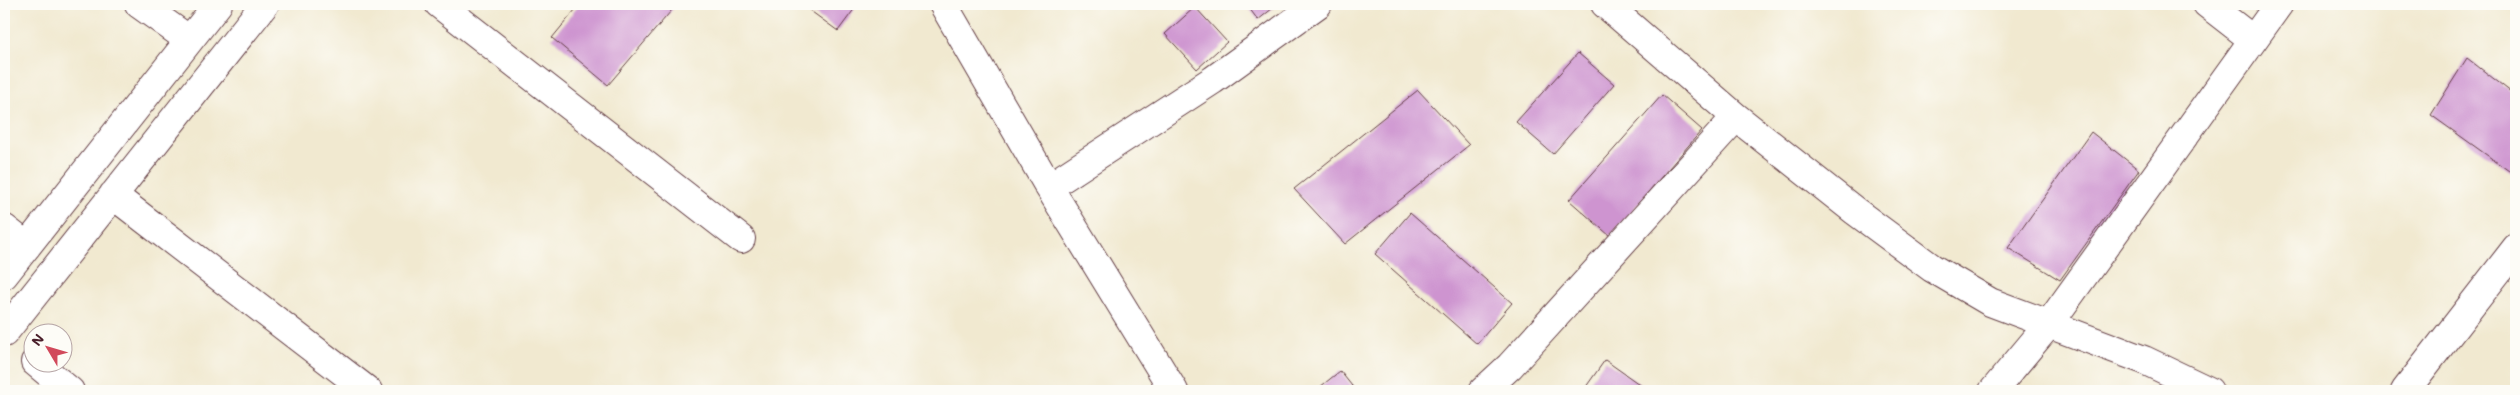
<svg xmlns="http://www.w3.org/2000/svg" width="2520" height="395" font-family="Mali,sans-serif">
<style>
.building{fill:#ce94d0}
.lines{fill:none;stroke-linecap:round;stroke-linejoin:round}
.minor-casing{stroke:#633d44;stroke-width:30}
.minor{stroke:#fff;stroke-width:28}
</style>
<rect width="100%" height="100%" fill="#fdfcf7"/>
<filter id="ink" filterUnits="userSpaceOnUse"><feTurbulence type="fractalNoise" baseFrequency=".02" numOctaves="2"/><feDisplacementMap in="SourceGraphic" scale="10" xChannelSelector="R" yChannelSelector="G"/><feConvolveMatrix kernelMatrix="1 2 1 2 8 2 1 2 1" color-interpolation-filters="sRGB"/></filter>
<filter id="wash" filterUnits="userSpaceOnUse"><feTurbulence type="fractalNoise" baseFrequency=".0096" numOctaves="4" result="noise"/><feDisplacementMap in="SourceGraphic" scale="20" xChannelSelector="R" yChannelSelector="G"/><feGaussianBlur stdDeviation="1.12" result="paint"/><feColorMatrix in="noise" values="0 0 0 0 0 0 0 0 0 0 0 0 0 0 0 0 0 1.4 0 .05"/><feComposite in="paint" operator="in"/></filter>
<g filter="url(#wash)">
<rect width="100%" height="100%" fill="#f1e9d0"/>
<g id="blocks">
<path class="building" d="M580,4H677L608,85L552,38Z
M801,4H858L838,31Z
M1246,4H1278L1258,20Z
M1195,7L1227,42L1197,69L1165,34Z
M1578,53L1614,84L1553,154L1516,122Z
M2467,58L2516,96V176L2431,115Z
M1418,90L1469,145L1345,244L1294,189Z
M1662,95L1702,130L1610,236L1569,200Z
M2091,132L2139,170L2060,280L2008,248Z
M1410,213L1512,303L1477,344L1375,254Z
M1605,360L1649,391H1583Z
M1340,371L1356,391H1315Z"/>
</g>
</g>
<g filter="url(#ink)">
<use href="#blocks" fill-opacity="0" stroke="#633d44" stroke-width="1"/>
<g class="lines">
<defs>
<path id="minor" d="M139,4L188,39
M439,4L741,239
M943,4L1049,187L1174,391
M1605,4L1736,117L1855,211L1932,268L1990,302L2144,360L2209,391
M2207,4L2252,39
M1049,187L1213,80L1318,4
M113,195L368,391
M4,228L27,246
M4,275L218,4
M4,333L265,4
M35,362L70,391
M1483,391L1510,366L1736,117
M1993,391L2049,324L2279,4
M2405,391L2516,248"/>
</defs>
<use href="#minor" class="minor-casing"/>
<use href="#minor" class="minor"/>
</g>
</g>
<rect width="2520" height="395" fill="none" stroke="#fdfcf7" stroke-width="20"/>
<g transform="translate(48 348) rotate(308)"><circle r="24" fill="#fdfcf7" stroke="#b5a4a5"/>
<path d="M0-4L9 19L0 12L-9 19Z" fill="#d1495b"/>
<text y="-8" font-size="14" font-weight="bold" text-anchor="middle" fill="#4a1f2b">N</text>
</g>
</svg>
